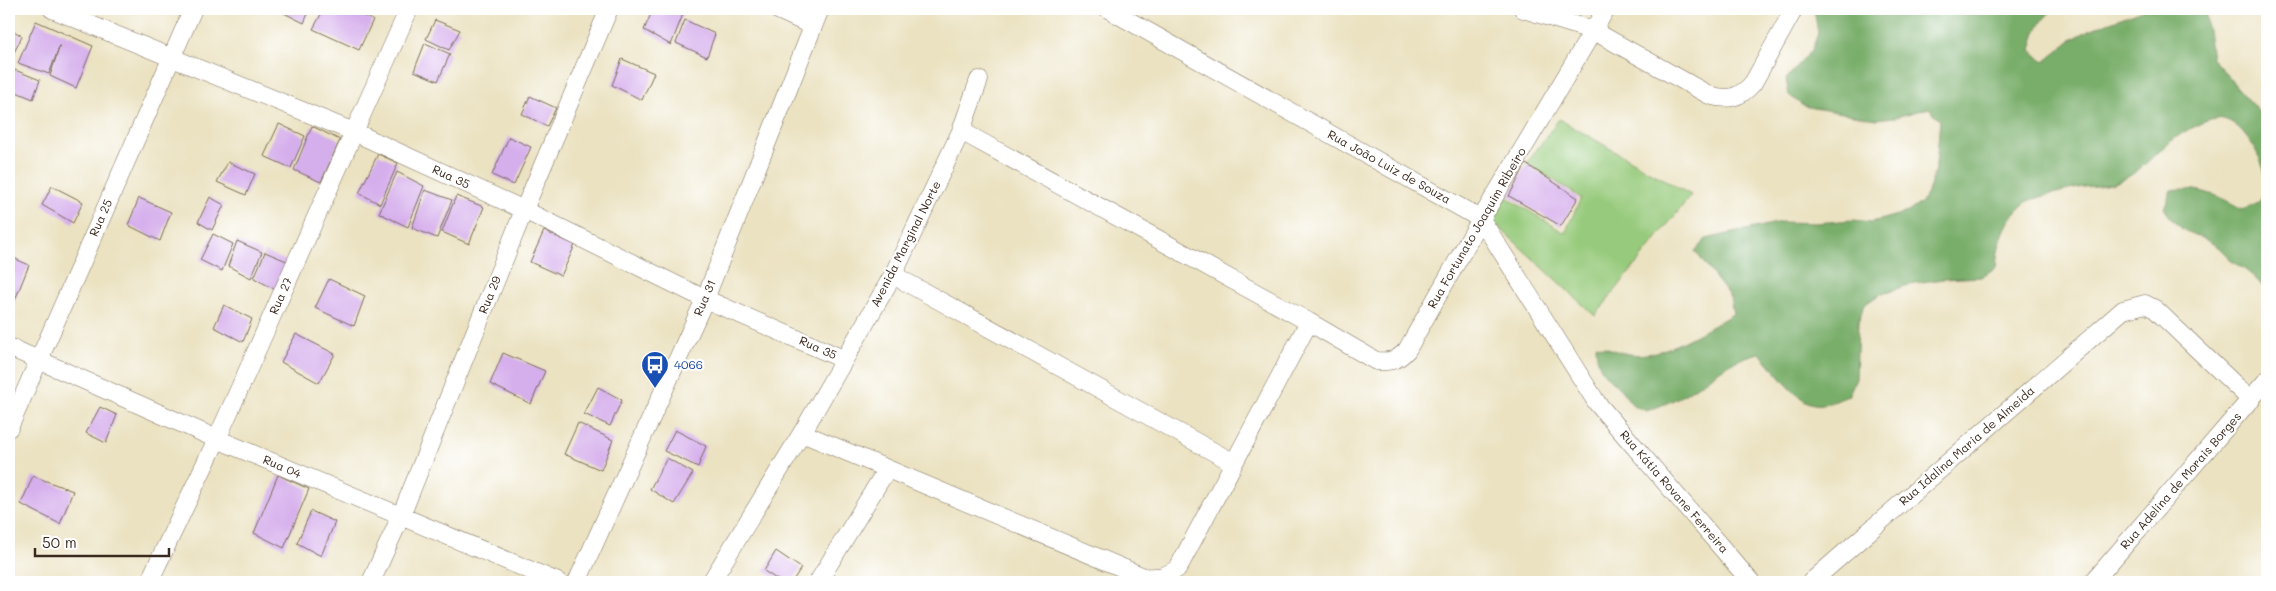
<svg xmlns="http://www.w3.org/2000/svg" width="2276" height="591" font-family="Mali,sans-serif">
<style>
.green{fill:#97ca7b;stroke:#697a4c}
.forest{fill:#79ae6b;stroke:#5a6c44}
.building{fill:#d5aeec}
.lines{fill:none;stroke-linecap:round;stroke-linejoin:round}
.minor-casing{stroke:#796a57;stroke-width:19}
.minor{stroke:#fff;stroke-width:18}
.labels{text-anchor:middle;stroke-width:4.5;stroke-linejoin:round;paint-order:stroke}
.street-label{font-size:12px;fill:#3b2a1e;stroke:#fff}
.transit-label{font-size:12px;fill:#164399;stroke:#fff;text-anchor:start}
</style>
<rect width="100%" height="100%" fill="#fff"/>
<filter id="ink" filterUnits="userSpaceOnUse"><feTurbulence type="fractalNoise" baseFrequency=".02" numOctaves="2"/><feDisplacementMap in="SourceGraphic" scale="10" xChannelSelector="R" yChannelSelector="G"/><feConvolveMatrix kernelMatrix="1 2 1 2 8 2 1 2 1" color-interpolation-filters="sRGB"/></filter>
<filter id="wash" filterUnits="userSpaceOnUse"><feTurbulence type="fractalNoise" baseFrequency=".0096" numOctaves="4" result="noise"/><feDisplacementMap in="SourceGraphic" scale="20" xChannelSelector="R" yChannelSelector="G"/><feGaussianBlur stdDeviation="1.12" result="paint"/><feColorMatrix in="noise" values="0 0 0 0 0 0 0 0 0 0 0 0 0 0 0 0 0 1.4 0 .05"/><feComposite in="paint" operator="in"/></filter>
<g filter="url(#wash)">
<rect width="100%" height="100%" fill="#ebe2c1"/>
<path class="green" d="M1559,119L1691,195L1595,316L1489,218L1503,195L1565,233L1581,198L1527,163Z"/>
<path class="forest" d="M1814,9H2054C2040,20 2035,32 2031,50L2044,62L2071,40L2089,30L2145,9H2205L2212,58L2267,122V292C2257,278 2247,271 2233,261C2228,258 2224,252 2219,248C2195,230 2183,239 2164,208L2171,190C2198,186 2219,196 2242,209L2259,202C2262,197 2266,190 2266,184C2267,163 2240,113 2215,119C2198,122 2178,135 2165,146C2149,159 2137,175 2117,182C2107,186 2094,186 2083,187C2073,189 2031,198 2025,203C2005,220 1998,243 1996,267L1981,277L1943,279L1915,283L1880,294L1864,305L1858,323L1856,379L1848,396C1838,400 1826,406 1814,404C1795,401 1773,366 1759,353C1724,362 1714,376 1685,394C1673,401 1660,406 1647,411C1625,403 1633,403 1620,389C1603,372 1597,370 1596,345C1608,347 1619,353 1629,354C1661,360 1705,329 1733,314L1730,297L1695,251L1706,239L1781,222L1816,223L1853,220L1872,222L1908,212L1922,202L1930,187L1936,165L1940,121L1929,108L1895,117L1876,119L1803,106L1789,95L1786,79L1812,50L1818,33Z"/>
<g id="blocks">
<path class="building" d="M276,9H310L304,23Z
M324,9H346L373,20L359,50L313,29Z
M653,9H685L671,45L644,30Z
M435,20L460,30L449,50L426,39Z
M685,20L715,34L707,57L676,43Z
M36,21L93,46L76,88L50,76L60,45L49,74L18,63Z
M9,28L22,36L9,63Z
M425,43L450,54L438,81L414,71Z
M622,59L654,73L642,100L612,85Z
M15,70L40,80L33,99L9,89V82Z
M530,96L556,108L547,126L522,114Z
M279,124L305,136L291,168L264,156Z
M312,126L340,140L321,182L294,170Z
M509,137L531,147L514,185L492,175Z
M378,154L398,163L380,204L359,193Z
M228,162L255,174L246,195L217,182Z
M1526,164L1578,198L1561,226L1509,196Z
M397,172L424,186L408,227L379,213Z
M52,186L83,202L73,223L42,205Z
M425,190L452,200L437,238L412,228Z
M456,196L484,207L469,244L442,232Z
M210,197L224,205L212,230L198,222Z
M139,198L171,212L160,241L128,225Z
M544,231L575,245L561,276L530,262Z
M213,234L233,244L222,271L200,260Z
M237,241L262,252L251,278L228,266Z
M265,252L289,262L276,290L254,278Z
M9,256L29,265L9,315Z
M329,279L365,296L354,326L315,308Z
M224,305L252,319L243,342L214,327Z
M296,334L335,354L319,383L281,362Z
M503,353L545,371L531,404L490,384Z
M598,387L622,400L610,426L584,414Z
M100,407L117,415L106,443L86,433Z
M578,423L613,440L601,470L564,454Z
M675,430L706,446L698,467L664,451Z
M667,458L693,473L674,504L650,489Z
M278,475L309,489L284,548L254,533Z
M33,476L73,491L60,524L21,504Z
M311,511L335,522L321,556L297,543Z
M776,551L801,568L792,582H781L764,571Z"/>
</g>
</g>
<g filter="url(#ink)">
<use href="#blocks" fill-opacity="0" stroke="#796a57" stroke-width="1"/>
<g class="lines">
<defs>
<path id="minor" d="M52,9L354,132L524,210L705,299L843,359
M776,9L813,26
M1108,9L1481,219L1597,403L1751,582
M1523,9L1594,31L1709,95C1728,101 1740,98 1753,83L1794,9
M961,131L1309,322L1376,361C1390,362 1397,361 1407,350L1481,219L1606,9
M893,275L1234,463
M9,347L217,439L558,582
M9,428L193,9
M802,433L1144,577C1158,578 1166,577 1178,568L1309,322
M149,582L217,439L409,9
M371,582L401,516L524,210L609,9
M577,582L705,299L820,9
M711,582L802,433L893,275L961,131L979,80
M818,582L887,469
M1811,582L2123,310L2145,304L2155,309L2251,400
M2093,582L2267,380"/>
</defs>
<use href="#minor" class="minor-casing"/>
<use href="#minor" class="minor"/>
</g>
</g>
<defs>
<symbol id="bus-pin" viewBox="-11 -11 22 30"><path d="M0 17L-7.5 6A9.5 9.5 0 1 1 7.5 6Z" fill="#1a4fb4" stroke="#fff"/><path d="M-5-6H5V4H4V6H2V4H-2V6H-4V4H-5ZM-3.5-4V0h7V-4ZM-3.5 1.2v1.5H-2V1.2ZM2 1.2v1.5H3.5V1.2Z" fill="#fff"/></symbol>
</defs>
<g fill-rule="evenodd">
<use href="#bus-pin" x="639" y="349" width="32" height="43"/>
</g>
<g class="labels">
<g class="street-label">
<text transform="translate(1389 167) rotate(29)" y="4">Rua João Luiz de Souza</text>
<text transform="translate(451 177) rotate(25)" y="4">Rua 35</text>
<text transform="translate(101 218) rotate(-66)" y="4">Rua 25</text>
<text transform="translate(1477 228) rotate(-60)" y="4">Rua Fortunato Joaquim Ribeiro</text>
<text transform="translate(906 244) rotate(-63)" y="4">Avenida Marginal Norte</text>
<text transform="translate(490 295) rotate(-68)" y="4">Rua 29</text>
<text transform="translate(281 296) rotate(-66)" y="4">Rua 27</text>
<text transform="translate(705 298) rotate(-67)" y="4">Rua 31</text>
<text transform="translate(818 348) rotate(24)" y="4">Rua 35</text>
<text transform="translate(1967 446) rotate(-41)" y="4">Rua Idalina Maria de Almeida</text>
<text transform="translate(282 467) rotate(23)" y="4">Rua 04</text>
<text transform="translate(2181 481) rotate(-49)" y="4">Rua Adelina de Morais Borges</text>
<text transform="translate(1674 492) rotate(49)" y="4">Rua Kátia Rovane Ferreira</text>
</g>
<g class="transit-label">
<text x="674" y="369">4066</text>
</g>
</g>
<rect width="2276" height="591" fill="none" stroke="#fff" stroke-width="30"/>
<path d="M35 548v8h134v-8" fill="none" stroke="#3b2a1e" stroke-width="2.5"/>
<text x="42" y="548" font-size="15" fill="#3b2a1e" stroke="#ffffff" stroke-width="4" paint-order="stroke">50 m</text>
</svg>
